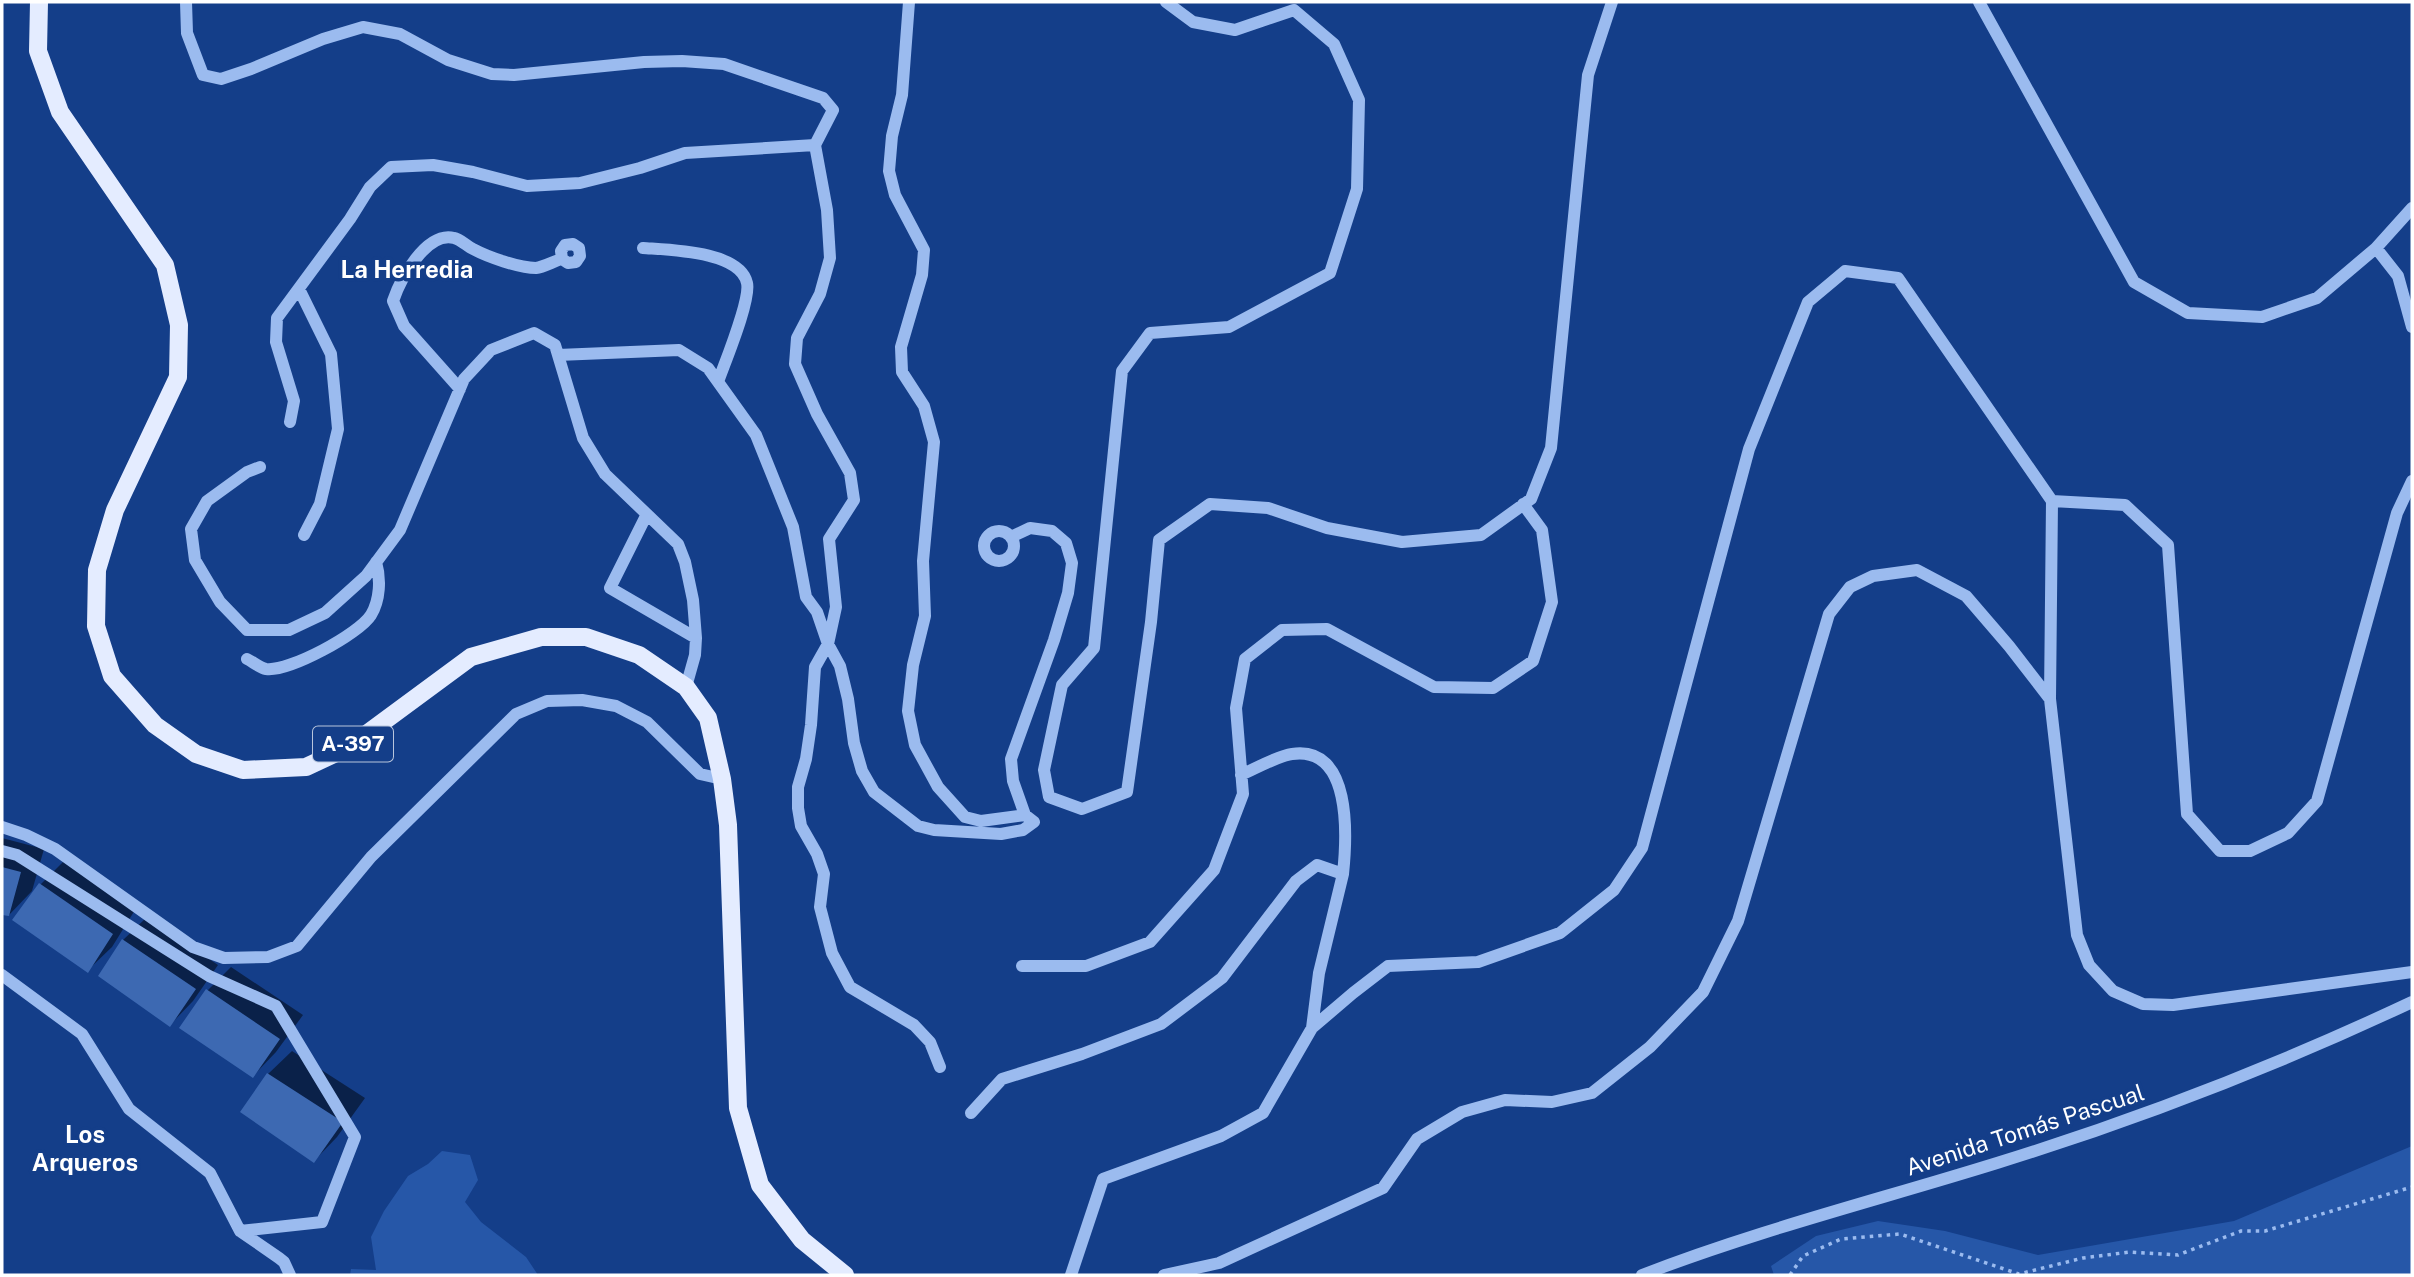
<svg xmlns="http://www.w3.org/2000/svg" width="2414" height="1277" font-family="'Public Sans',sans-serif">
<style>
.green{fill:#2657a8}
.shadow{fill:#0007}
.building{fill:#3d69b2}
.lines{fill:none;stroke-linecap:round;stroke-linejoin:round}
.path{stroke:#9bbbef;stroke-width:3.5;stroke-dasharray:3.5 5;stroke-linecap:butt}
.minor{stroke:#9bbbef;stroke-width:12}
.major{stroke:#e4ecff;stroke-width:18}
.labels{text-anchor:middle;stroke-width:7;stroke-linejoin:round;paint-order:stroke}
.shield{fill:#143e89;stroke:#b8c5dc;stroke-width:2}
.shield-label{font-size:21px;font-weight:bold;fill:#fff}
.street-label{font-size:23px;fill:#fff;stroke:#143e89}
.neighbourhood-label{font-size:24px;font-weight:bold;fill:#fff;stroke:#143e89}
</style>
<rect width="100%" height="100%" fill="#143e89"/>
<path class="green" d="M2412,1146V1275H1774L1771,1266L1816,1236L1878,1221L1945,1231L2038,1255L2234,1221Z
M442,1151L470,1155L478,1180L465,1202L481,1222L526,1257L538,1275H350L351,1269L376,1270L371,1237L384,1211L408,1176L428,1164Z"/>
<path class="shadow" d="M2,838L44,849L32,891L9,915L2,913Z
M64,861L135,910L112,947L88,970L40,885Z
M147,917L218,965L193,1001L170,1025L123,940Z
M231,967L303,1015L276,1052L253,1076L207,991Z
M292,1051L365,1098L337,1137L314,1161L268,1074Z"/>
<path class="building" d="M2,867L21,872L9,916L2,915Z
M39,883L113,934L88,973L12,920Z
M122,939L196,989L170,1027L98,976Z
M206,989L280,1039L253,1078L179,1028Z
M267,1073L343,1122L314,1163L240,1112Z"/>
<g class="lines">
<path class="path" d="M1790,1275L1803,1256L1841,1239L1900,1234L2019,1274L2083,1258L2130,1252L2178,1255L2241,1231H2265L2412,1187"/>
<path class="minor" d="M186,2L187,33L203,75L221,79L251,69L323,39L363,27L400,34L448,60L492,74L514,75L644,62L682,61L724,64L823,98L833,110L815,145L827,210L830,258L820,294L797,338L795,364L817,414L850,473L854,500L829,539L836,607L828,644L815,667L811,725L806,759L798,787V808L801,826L817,854L824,874L820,907L832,953L850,987L914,1025L930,1042L940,1067
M909,2L902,95L892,136L889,171L895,195L924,250L922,275L901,347L902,372L924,406L934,442L923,561L925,616L913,665L908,711L915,745L938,787L965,817L981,821L1025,815
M1166,2L1193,22L1235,30L1294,10L1334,44L1359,100L1357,189L1330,273L1229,327L1150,333L1122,371L1094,648L1062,685L1044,770L1049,797L1082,809L1127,792L1151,622L1159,540L1210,504L1268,508L1327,528L1402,542L1481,535L1531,499L1551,448L1588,75L1612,2
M1979,2L2134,282L2188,313L2262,317L2317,298L2376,248L2412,208
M643,248C669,250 740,251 747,283C751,300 725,362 718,382
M2376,248L2398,276L2412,327
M299,289L331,354L338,429L320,504L304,535
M558,355L679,350L708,368L756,435L793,527L806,597L817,612L828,644L840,666L848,699L854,743L862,771L874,792L918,826L934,830L1001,834L1023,830L1034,822L1025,815L1013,781L1011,759L1054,640L1068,593L1072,563L1066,543L1052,531L1030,528L1011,537
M460,389L404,326L393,301C400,280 426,231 454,238C460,239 467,246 473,249C488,257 519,268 536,268C544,267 554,261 562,259L568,263L576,262L580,256L579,248L573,244L565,245L561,251L562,259
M290,422L294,401L276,342L277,318L350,219L370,187L391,167L433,165L473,172L527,186L580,183L640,168L685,153L815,145
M260,467L247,472L207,501L191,529L195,560L220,602L247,630H289L325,613L366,576L400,530L464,379L491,350L534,333L555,345L583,438L605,474L678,544L685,562L693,600L696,638L695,655L686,687
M2052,501L2125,505L2168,545L2187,814L2220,851H2250L2288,833L2317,801L2397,513L2412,481
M647,514L610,588L696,638
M984 546a15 15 0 1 1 30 0a15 15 0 1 1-30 0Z
M247,659C253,662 260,668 266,669C289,672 359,634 371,615C380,600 381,579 376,562
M1241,775C1255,769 1277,756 1292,754C1352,745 1347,836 1343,874
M2,827L26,835L55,849L193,947L224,958L268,957L297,946L371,857L516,714L547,701L582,700L616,706L647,722L700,774L722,779
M2,851L17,855L209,976L276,1006L355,1137L322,1222L240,1231L210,1173L129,1109L82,1034L2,975
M1022,966H1086L1150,942L1214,870L1243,794L1236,708L1245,659L1282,630L1327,629L1434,687L1493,688L1533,661L1552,602L1542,530L1523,504
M971,1113L1002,1079L1082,1054L1161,1024L1222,978L1296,881L1317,865L1343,874L1319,973L1312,1028
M240,1231L279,1258L284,1262L290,1275
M1071,1275L1103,1179L1221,1136L1263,1113L1312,1028L1353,993L1388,966L1478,962L1560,933L1614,890L1642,848L1749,449L1808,302L1845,271L1898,278L2052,501L2050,699L2077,935L2089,965L2113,991L2143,1004L2173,1005L2412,972
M1164,1275L1219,1263L1383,1188L1417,1139L1462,1112L1505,1100L1552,1102L1592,1093L1650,1047L1703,992L1738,921L1829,614L1850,587L1873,576L1917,570L1966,596L2009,646L2050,699
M1642,1275C1758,1230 1878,1200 1997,1163C2139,1119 2278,1065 2412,1002"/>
<path class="major" d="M39,2L38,51L60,112L165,265L179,325L178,377L115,510L97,570L96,626L112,676L155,725L196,754L243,770L306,767L349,747L471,657L541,637H586L639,655L686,687L708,718L722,779L728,825L738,1108L760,1185L802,1240L845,1275"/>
</g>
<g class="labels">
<rect class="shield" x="313" y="726.5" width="80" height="35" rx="5"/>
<g class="shield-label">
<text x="353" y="751">A-397</text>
</g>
<g class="street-label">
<text transform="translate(2025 1130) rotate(-18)" y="8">Avenida Tomás Pascual</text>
</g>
<g class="neighbourhood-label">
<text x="407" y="278">La Herredia</text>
<text x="85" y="1143">Los<tspan x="85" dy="28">Arqueros</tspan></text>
</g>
</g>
<rect width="2414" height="1277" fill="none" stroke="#ffffff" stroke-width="7"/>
</svg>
